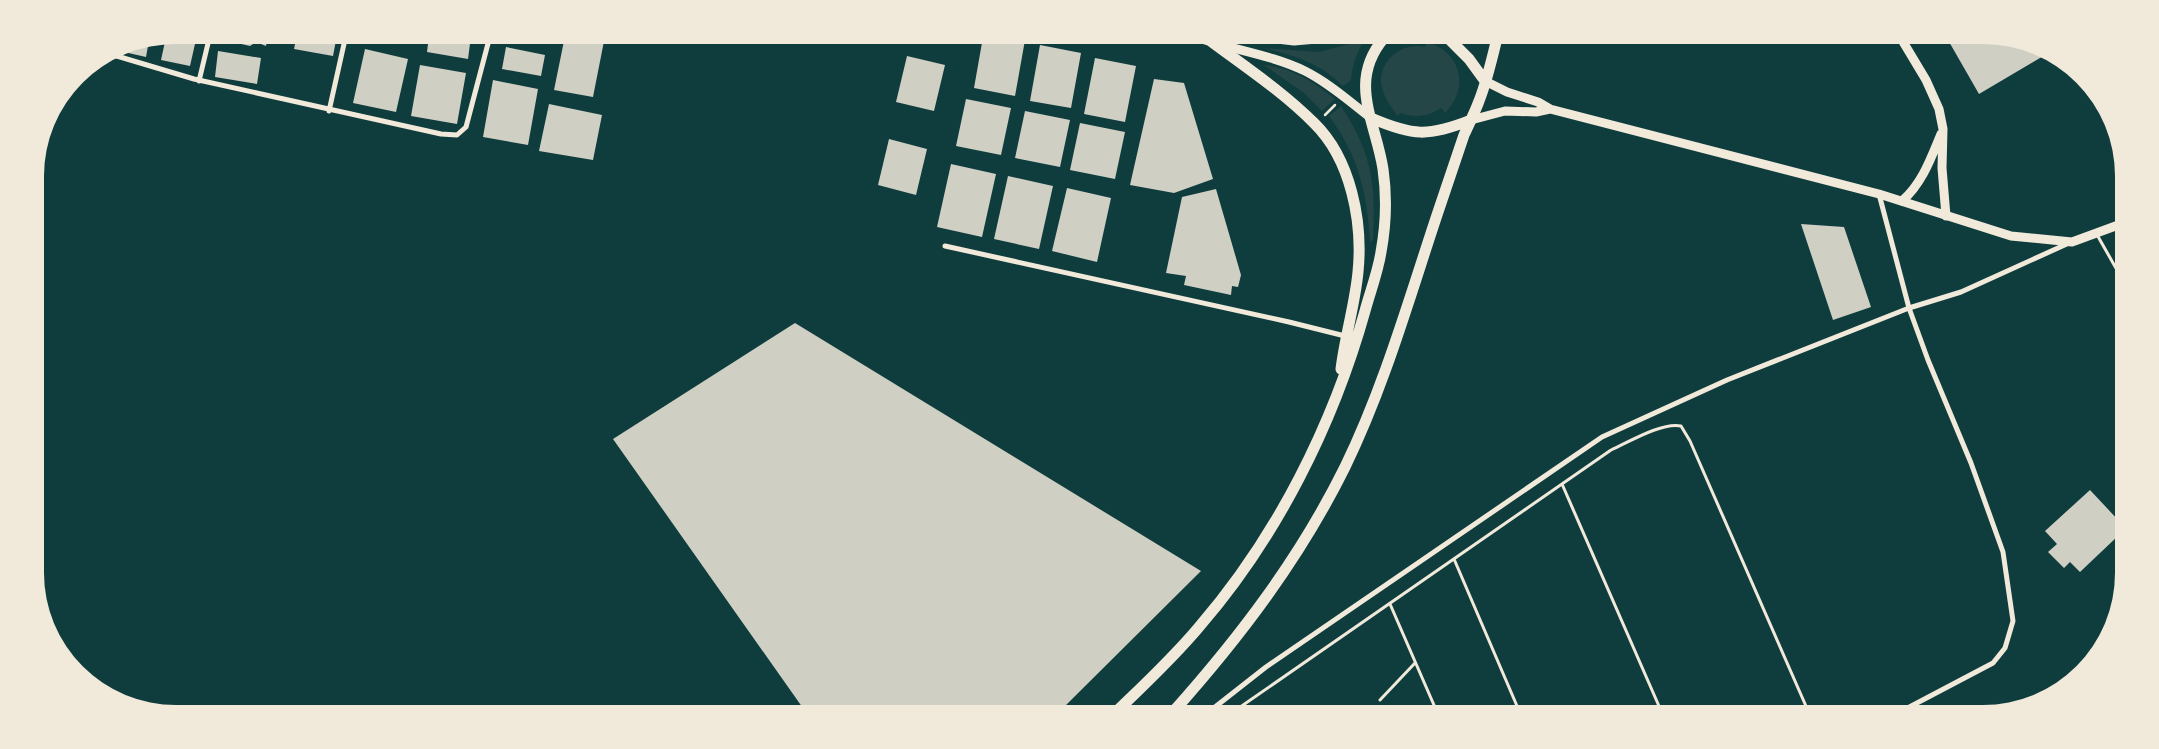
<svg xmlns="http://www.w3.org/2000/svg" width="2159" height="749" font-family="Quicksand,sans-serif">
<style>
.green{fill:#244646}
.building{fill:#cfcfc3}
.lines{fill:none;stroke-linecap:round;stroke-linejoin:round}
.path{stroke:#f1e9da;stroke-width:2.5}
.service{stroke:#f1e9da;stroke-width:3}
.minor{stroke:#f1e9da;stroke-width:5}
.tertiary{stroke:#f1e9da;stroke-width:9}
.secondary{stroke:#f1e9da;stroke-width:9}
.trunk{stroke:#f1e9da;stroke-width:11}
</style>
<rect width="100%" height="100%" fill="#0f3d3e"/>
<path class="green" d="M1364,40C1357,53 1352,65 1351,80L1343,86C1321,63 1293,55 1263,48L1319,52Z
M1427,42C1461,52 1470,87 1445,113L1441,108C1427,117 1416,118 1400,113L1398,116C1390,106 1382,95 1381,81C1381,58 1404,42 1425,47Z
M1264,65C1293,68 1313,82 1335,99L1322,111L1304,93Z
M1341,106C1372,153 1376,184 1373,240L1370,242C1367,192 1359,157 1329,116Z"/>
<path class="building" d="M176,35H197L190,66L161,60L166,37Z
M225,35H268L266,46L256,42L250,46L224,40Z
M297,35H337L333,56L294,49Z
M389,36H414L412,42Z
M429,36H471L468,59L427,52Z
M521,36H552L550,42Z
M565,36H605L593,97L554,90Z
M983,37H1009L1025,40L1015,96L974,88Z
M149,40L146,57L115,50L122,46Z
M1948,40H2020L2045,55L1979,94Z
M1040,45L1081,53L1071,108L1030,101Z
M506,47L545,55L541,76L502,69Z
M365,49L408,59L396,112L353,103Z
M218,51L261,58L257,84L215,77Z
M907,56L945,65L934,111L896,102Z
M1095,58L1136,66L1125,122L1084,114Z
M420,65L466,73L457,124L411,116Z
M1154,79L1184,83L1213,179L1174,193L1130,185Z
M493,80L538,89L528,145L483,137Z
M966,99L1011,108L1001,155L956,146Z
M549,104L602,115L593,160L539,151Z
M1025,111L1070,120L1060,167L1015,158Z
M1080,123L1125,132L1115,179L1070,170Z
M889,139L927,149L916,195L878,185Z
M951,164L996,174L982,237L937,227Z
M1008,176L1053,186L1039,249L994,239Z
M1067,188L1111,198L1097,262L1052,251Z
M1216,189L1241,275L1238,287L1232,286L1231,295L1184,285L1186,276L1166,273L1182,197Z
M1801,224L1844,227L1871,307L1833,320Z
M795,323L1201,571L1060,711H805L613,439Z
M2090,490L2120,522L2119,535L2080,572L2070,562L2064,568L2048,552L2057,544L2045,531Z"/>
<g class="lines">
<path class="path" d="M1325,115L1335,105"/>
<path class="service" d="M2096,233L2121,277
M1562,484L1662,713
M1454,559L1520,713
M1390,604L1437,712
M1380,700L1415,663
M1233,712L1611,450C1629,442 1662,422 1681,426L1690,441L1809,713"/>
<path class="minor" d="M110,54L194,79L441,134L457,135L466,127L490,36
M199,81L210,35
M329,111L346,35
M35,168L36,166
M1879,194L1909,308L1928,360L1971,463L2003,552L2013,621L2005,648L1993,663L1898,713
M945,246L1289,322L1345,336
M1204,712L1215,707L1266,667L1602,437L1727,380L1909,308L1961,292L2069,243"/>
<path class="tertiary" d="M1902,40L1926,80L1939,109L1943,129L1942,168L1946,216
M1902,201C1922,184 1931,158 1941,134"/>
<path class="secondary" d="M1199,38C1234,50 1272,55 1305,71C1329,83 1350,102 1371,118
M1268,38L1294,41L1328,38
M1485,81L1507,92L1538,102L1550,109L1879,194L2011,236L2072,242L2121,224
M1471,120L1505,111L1536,112L1550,109"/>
<path class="trunk" d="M1448,38L1469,59L1485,81
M1212,42C1247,68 1283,92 1314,123C1351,159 1363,222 1358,272C1355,304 1345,336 1341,369
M1371,118C1413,136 1428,137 1471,120
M1116,712C1145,684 1174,657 1199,627C1277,537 1333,425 1365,311C1370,292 1378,272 1381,252C1386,225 1387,197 1383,169C1376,122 1347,82 1384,38
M1173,712C1240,637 1300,558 1345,467C1384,387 1409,299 1437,215C1446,188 1455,161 1464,135C1469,124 1475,112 1479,101C1487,81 1492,59 1497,38"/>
</g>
<path d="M0 0H2159V749H0ZM176 44H1983A132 132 0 0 1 2115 176V573A132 132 0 0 1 1983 705H176A132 132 0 0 1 44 573V176A132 132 0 0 1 176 44Z" fill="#f1e9da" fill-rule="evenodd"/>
</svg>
